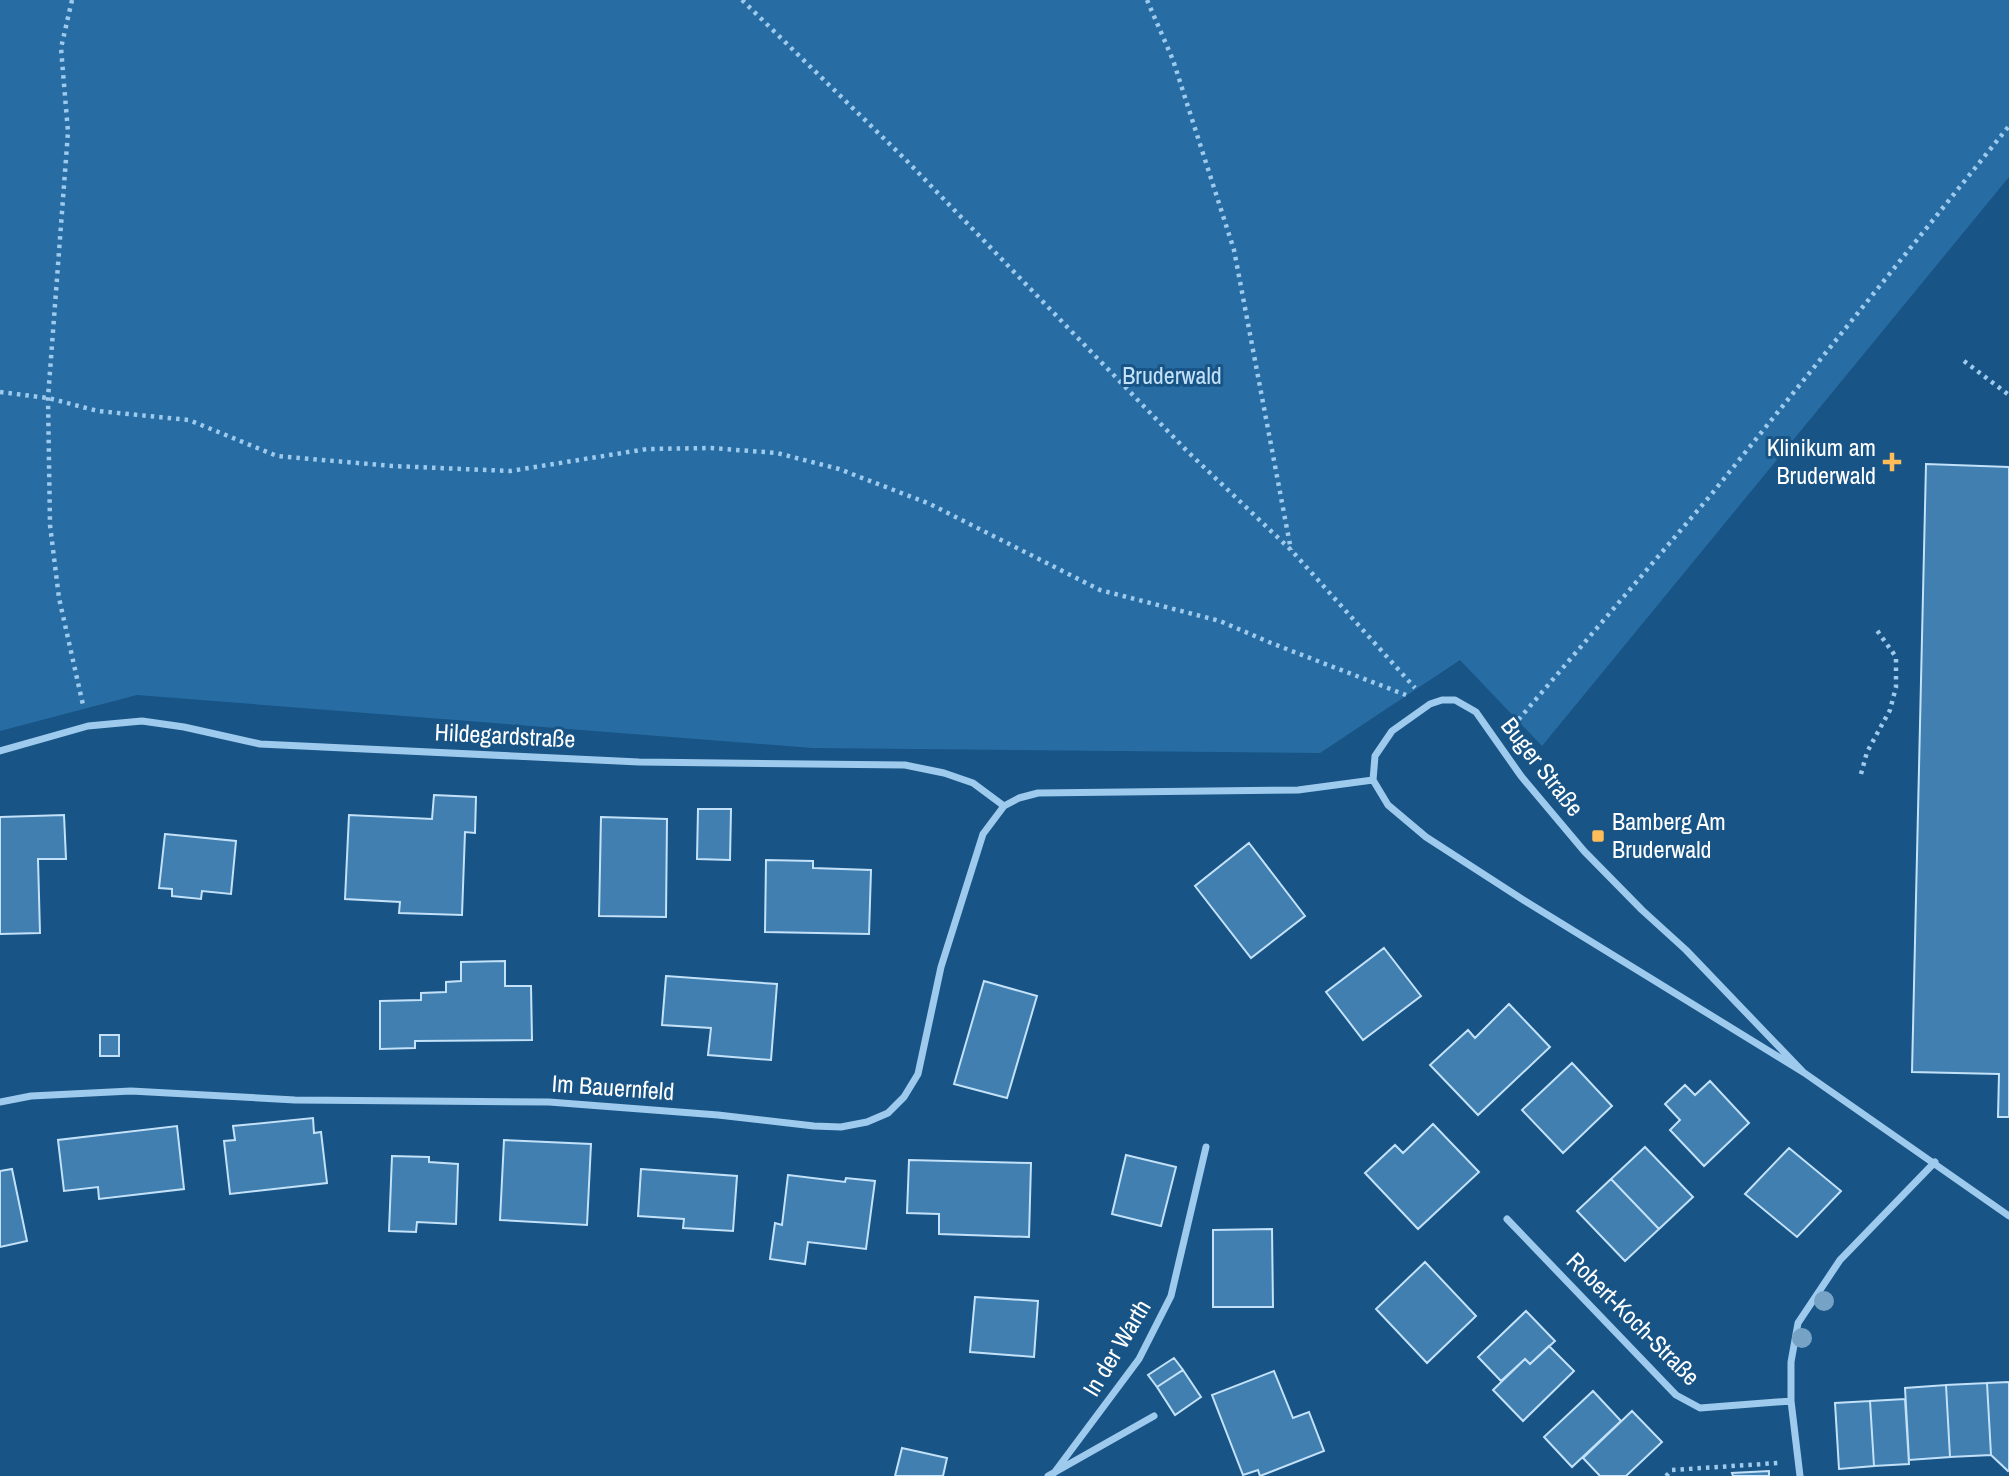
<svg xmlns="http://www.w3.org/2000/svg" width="2009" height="1476" font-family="'Archivo Narrow',sans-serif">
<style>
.green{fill:#276da3}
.building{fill:#407faf;stroke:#c3e2f9;stroke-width:2}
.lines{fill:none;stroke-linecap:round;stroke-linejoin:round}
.path{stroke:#9ecaed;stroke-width:4.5;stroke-dasharray:3.5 5;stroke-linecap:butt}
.street{stroke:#9ecaed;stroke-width:7}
.tree{fill:#76a2c5}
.poi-dot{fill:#ffbd59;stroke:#185485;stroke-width:2.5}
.labels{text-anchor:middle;stroke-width:6;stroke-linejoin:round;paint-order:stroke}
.park-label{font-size:24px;fill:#c3e2f9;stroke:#185485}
.poi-label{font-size:24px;fill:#fff;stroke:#185485;text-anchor:end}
.street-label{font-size:24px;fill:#fff;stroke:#185485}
</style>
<rect width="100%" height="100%" fill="#185485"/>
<path class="green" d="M0,0H2009V177L1542,746L1460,660L1320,753L812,748L137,695L0,731Z"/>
<path class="building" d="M1926,464L2009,467V1117H1998L1999,1074L1912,1072Z
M434,795L476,797L475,833L465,832L462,915L399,913L400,902L345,899L349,815L432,819Z
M698,809H731L730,860L697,859Z
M64,815L66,859H38L40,933L0,934V817Z
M601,817L667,819L666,917L599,916Z
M165,834L236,841L231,894L202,891L201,899L172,896V889L159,888Z
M1249,843L1305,916L1251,958L1195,886Z
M766,860L813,861V868L871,870L869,934L765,932Z
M1384,948L1421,996L1363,1040L1326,992Z
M505,961V986H531L532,1040L415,1041V1048L380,1049V1001L421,1000V993L446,992V982L461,981V962Z
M666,976L777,984L771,1060L708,1055L711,1028L662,1025Z
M984,981L1037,996L1007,1098L954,1084Z
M1509,1004L1550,1047L1478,1115L1430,1065L1468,1030L1475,1038Z
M100,1035H119V1056H100Z
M1572,1063L1612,1106L1563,1153L1522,1110Z
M1710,1081L1749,1123L1704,1166L1670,1130L1680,1120L1665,1104L1685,1085L1695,1095Z
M313,1118L314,1133L321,1132L327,1183L230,1194L224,1141L235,1140L233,1126Z
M1433,1124L1479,1172L1418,1229L1365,1173L1395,1145L1403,1153Z
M177,1126L184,1189L99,1199L98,1187L64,1191L58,1140Z
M504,1140L591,1144L587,1225L500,1220Z
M1645,1147L1693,1197L1659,1229L1611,1179Z
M1789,1148L1841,1191L1797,1237L1745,1194Z
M1126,1155L1176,1167L1161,1226L1112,1214Z
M392,1156L429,1157V1162L458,1164L456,1224L417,1222L416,1232L389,1231Z
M909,1160L1031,1163L1029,1237L939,1234V1214L907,1213Z
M12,1169L27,1241L0,1247V1171Z
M641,1169L737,1176L733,1231L683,1228L684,1219L638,1216Z
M788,1175L845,1182L846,1178L875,1181L866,1249L808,1242L805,1264L770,1259L775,1223L782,1225Z
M1611,1179L1659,1229L1625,1261L1577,1211Z
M1272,1229L1273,1307H1213V1230Z
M1425,1262L1476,1316L1427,1363L1376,1309Z
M975,1297L1038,1301L1034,1357L970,1352Z
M1526,1311L1555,1341L1530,1364L1525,1359L1501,1381L1478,1357Z
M1549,1346L1574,1371L1523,1421L1493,1390L1525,1359L1530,1364Z
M1174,1358L1183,1370L1157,1387L1148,1375Z
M1183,1370L1201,1397L1175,1415L1157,1387Z
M1274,1371L1293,1418L1309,1412L1324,1451L1260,1476L1258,1470L1243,1475L1212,1395Z
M2009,1382V1470L2008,1471L1991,1455L1987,1383Z
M1987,1383L1991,1455L1950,1457L1946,1385Z
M1946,1385L1950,1457L1909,1460L1905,1388Z
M1593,1391L1621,1421L1572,1467L1544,1437Z
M1905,1399L1909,1464L1874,1466L1870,1401Z
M1870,1401L1874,1466L1839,1469L1835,1403Z
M1632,1411L1662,1442L1626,1476H1600L1583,1458Z
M902,1448L947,1458L943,1476H895Z
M1769,1471V1476H1733L1732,1473Z"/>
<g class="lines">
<path class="path" d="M72,0L61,48L68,132L48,398L50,525L59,598L83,705
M742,0L906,160L1187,451L1292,551L1415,688
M1147,0L1173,60L1234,250L1291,550
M1964,361L2009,395
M0,392L48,398L98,411L189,420L277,456L392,466L510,471L647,449L711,448L777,453L839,469L930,504L1100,590L1220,621L1271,643L1406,695
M1513,726L1710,496L2009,126
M1861,774L1867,752L1890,710L1896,687V657L1876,629
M1666,1476L1672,1470L1778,1463"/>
<path class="street" d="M0,751L88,726L142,721L184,727L260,744L639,762L905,765L944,773L973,783L1004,806
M1803,1072L1686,950L1642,910L1584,851L1521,776L1476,712L1455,700H1442L1430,704L1392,731L1375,756L1373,780L1388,805L1426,837L1525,901L1803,1072L2009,1216
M0,1102L31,1096L131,1091L295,1100L549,1102L718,1115L814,1126L841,1127L867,1122L888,1113L904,1097L918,1074L941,967L983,834L1004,806L1019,798L1038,793L1298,790L1373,780
M1507,1219L1676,1395L1700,1408L1791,1401
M1054,1473L1139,1359L1171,1296L1206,1147
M1048,1476L1154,1416
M1800,1476L1791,1401V1362L1798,1323L1840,1260L1935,1162"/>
</g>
<g class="tree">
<circle cx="1824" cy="1301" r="10"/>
<circle cx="1802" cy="1338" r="10"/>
</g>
<g class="poi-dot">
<path d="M1888.5 451.5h7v7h7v7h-7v7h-7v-7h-7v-7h7z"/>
<rect x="1591" y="829" width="14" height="14" rx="3.5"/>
</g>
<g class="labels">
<g class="park-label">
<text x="1172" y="384">Bruderwald</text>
</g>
<g class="poi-label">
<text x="1876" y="456">Klinikum am<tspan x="1876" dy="28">Bruderwald</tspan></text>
<text x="1612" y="830" text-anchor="start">Bamberg Am<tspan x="1612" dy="28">Bruderwald</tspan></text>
</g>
<g class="street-label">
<text transform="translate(505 736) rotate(3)" y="8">Hildegardstraße</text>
<text transform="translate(1542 767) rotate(52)" y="8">Buger Straße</text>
<text transform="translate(613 1088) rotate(4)" y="8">Im Bauernfeld</text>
<text transform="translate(1633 1319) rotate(45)" y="8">Robert-Koch-Straße</text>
<text transform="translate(1117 1348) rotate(-59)" y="8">In der Warth</text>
</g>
</g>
</svg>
